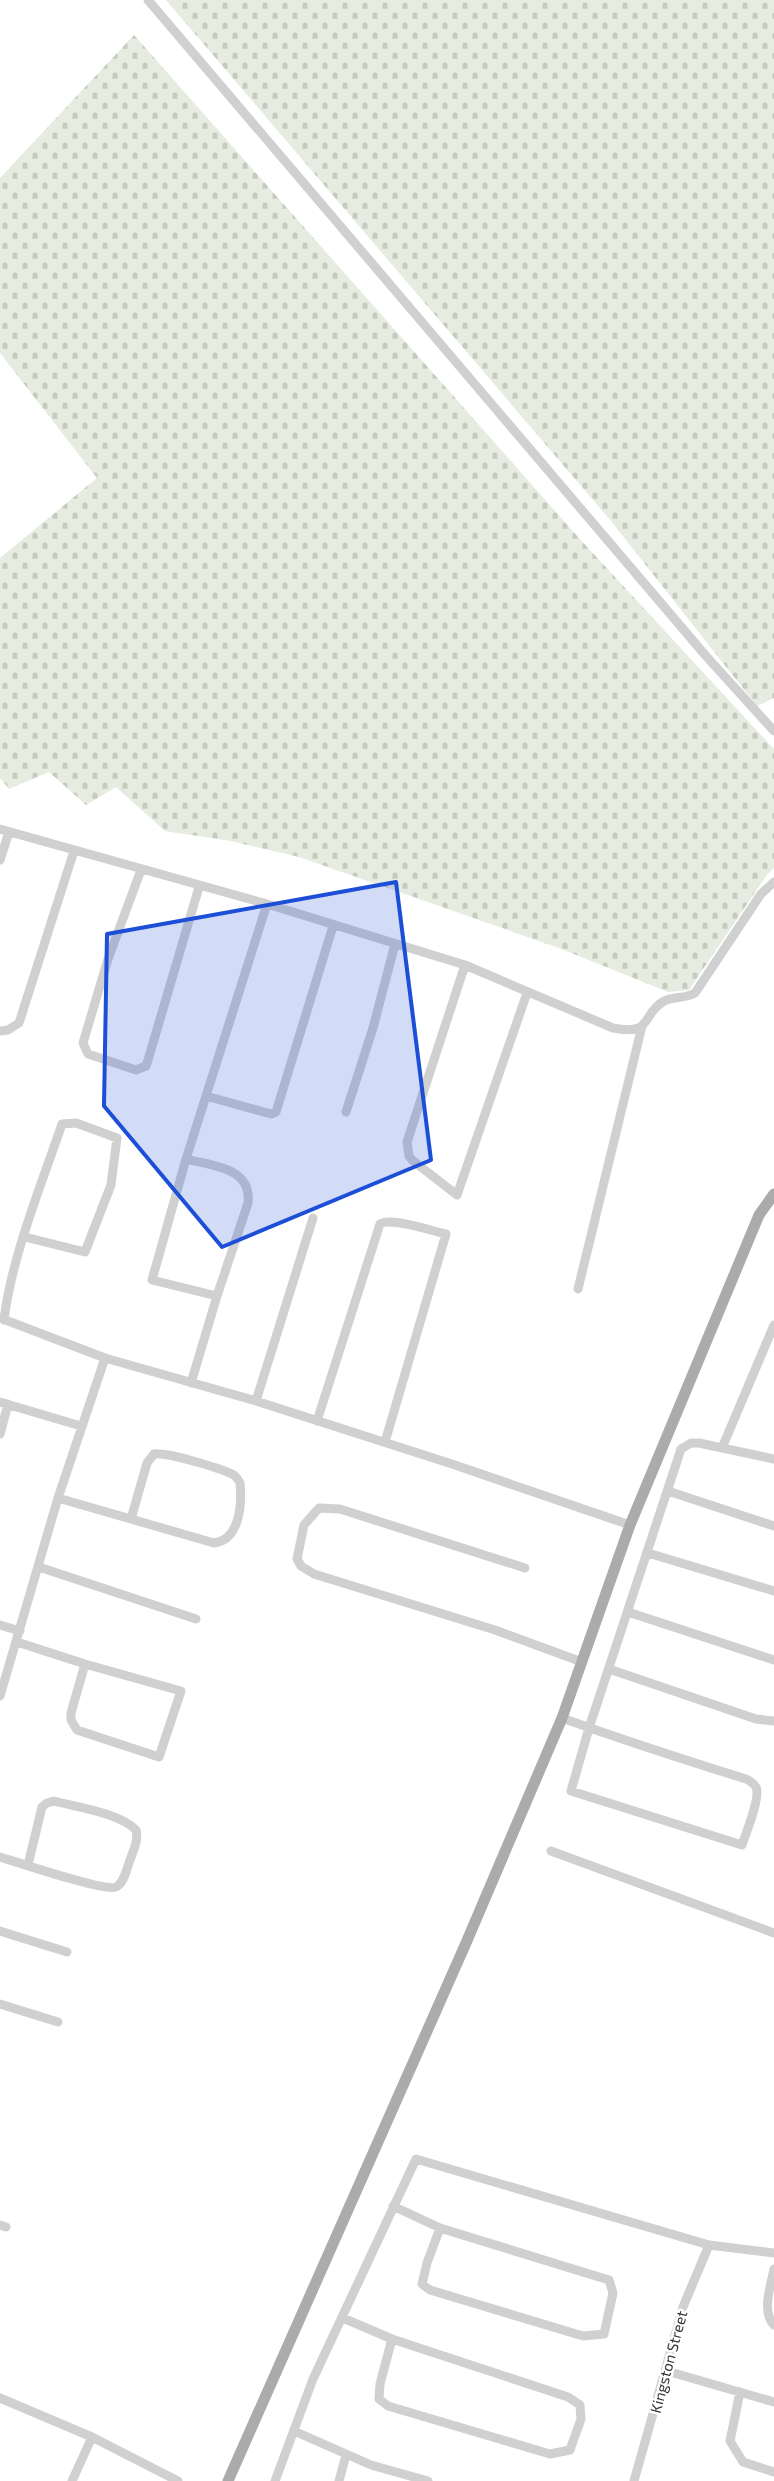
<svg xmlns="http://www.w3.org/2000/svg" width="774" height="2481" font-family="'Exo 2',sans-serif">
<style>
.cemetery{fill:url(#cemetery-stones)}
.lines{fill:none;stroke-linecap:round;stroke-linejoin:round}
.minor{stroke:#d0d0d0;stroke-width:9}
.major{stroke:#ababab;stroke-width:11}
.marked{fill:#1d4ed8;fill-opacity:0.2;stroke:#1d4ed8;stroke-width:4;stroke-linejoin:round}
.labels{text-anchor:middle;stroke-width:5;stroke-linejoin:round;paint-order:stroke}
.street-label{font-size:15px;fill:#333;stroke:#fff}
</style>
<defs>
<pattern id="cemetery-stones" width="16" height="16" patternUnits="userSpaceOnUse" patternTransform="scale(1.25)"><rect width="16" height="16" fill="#e6ecdf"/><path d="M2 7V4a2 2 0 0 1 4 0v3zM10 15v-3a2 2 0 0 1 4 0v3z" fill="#c6cbc0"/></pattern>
</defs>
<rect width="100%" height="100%" fill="#fff"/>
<path class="cemetery" d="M166,0H774V698L757,706L611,521Z
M134,35L578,537L774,749V868L766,876L689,990L668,992L559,948L299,857L231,841L165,831L116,787L86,805L49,772L9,789L0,778V558L97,478L0,353V178Z"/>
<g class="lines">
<path class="minor" d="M148,0L706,656L774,731
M0,829L267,904L465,965L613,1028C654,1036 641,1014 664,1001C674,996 685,999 695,993L761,894L774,882
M0,860L9,832
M141,870L108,959L83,1043L88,1054L136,1070L146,1066L148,1060L199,887
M267,904L206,1096L271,1114L276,1112L333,926
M465,965L407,1142L409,1156L412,1160L457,1195L527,993
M0,1031L8,1030L19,1023L74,851
M346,1112L373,1028L395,944
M186,1159L206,1096
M578,1289L642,1026
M0,1318L105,1358L256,1401L452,1464L630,1525
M4,1320C12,1255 41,1186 62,1124L76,1123L117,1138L111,1185L85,1252L25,1237
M191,1383L217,1296L248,1203C252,1167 212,1166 186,1159L152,1280L217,1296
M256,1401L313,1218
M0,1402L81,1426
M317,1421L380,1224C391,1217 432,1231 446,1234L385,1442
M0,1434L8,1404
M722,1448L774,1325
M668,1491L774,1526
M58,1498L214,1543C240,1540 242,1504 240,1483C238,1479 236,1476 232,1474C219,1468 167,1452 154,1454L147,1463L131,1519
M648,1553L774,1591
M39,1567L196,1619
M525,1568L340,1509L319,1508L304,1525L297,1559L301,1566L314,1574L495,1630L582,1662
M628,1612L774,1660
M0,1625L20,1631
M17,1642L85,1664L181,1691L159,1757L77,1730L71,1720V1713L85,1664
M609,1669L756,1719L774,1721
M0,1696L58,1498L105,1358
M562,1718C623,1740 685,1760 746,1779C750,1781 754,1783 756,1787C761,1797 746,1833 742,1845L571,1791L589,1728L681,1449L691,1443H699L774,1459
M551,1851L774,1933
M0,1857C17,1862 105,1892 116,1887C124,1883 126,1871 129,1863C132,1853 139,1841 136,1830C120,1813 76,1807 54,1801L47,1803L42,1807L28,1865
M0,1931L67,1952
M0,2004L58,2022
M393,2206L440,2228L609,2280L613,2293L604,2334L583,2336L430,2290L422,2284L427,2263L440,2228
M0,2225L6,2227
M774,2269C771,2285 761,2312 774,2325
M343,2318L392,2339L568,2397L580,2405L581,2419L570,2450L550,2454L388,2406L379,2399L380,2384L392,2339
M667,2371L774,2402
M740,2392L730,2441L743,2462L774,2472
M0,2398L92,2437
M294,2431L371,2465L428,2481
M72,2481L92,2437L178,2481
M275,2481L313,2379L416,2159L709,2245L774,2253
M339,2481L346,2455
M634,2481L683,2307L709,2245"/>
<path class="major" d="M228,2481L466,1943L562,1718L630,1525L759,1215L774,1194"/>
</g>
<path class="marked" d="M396,882L431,1160L222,1247L104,1106L107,934Z"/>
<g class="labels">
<g class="street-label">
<text transform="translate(669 2362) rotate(-75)" y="5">Kingston Street</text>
</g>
</g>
</svg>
